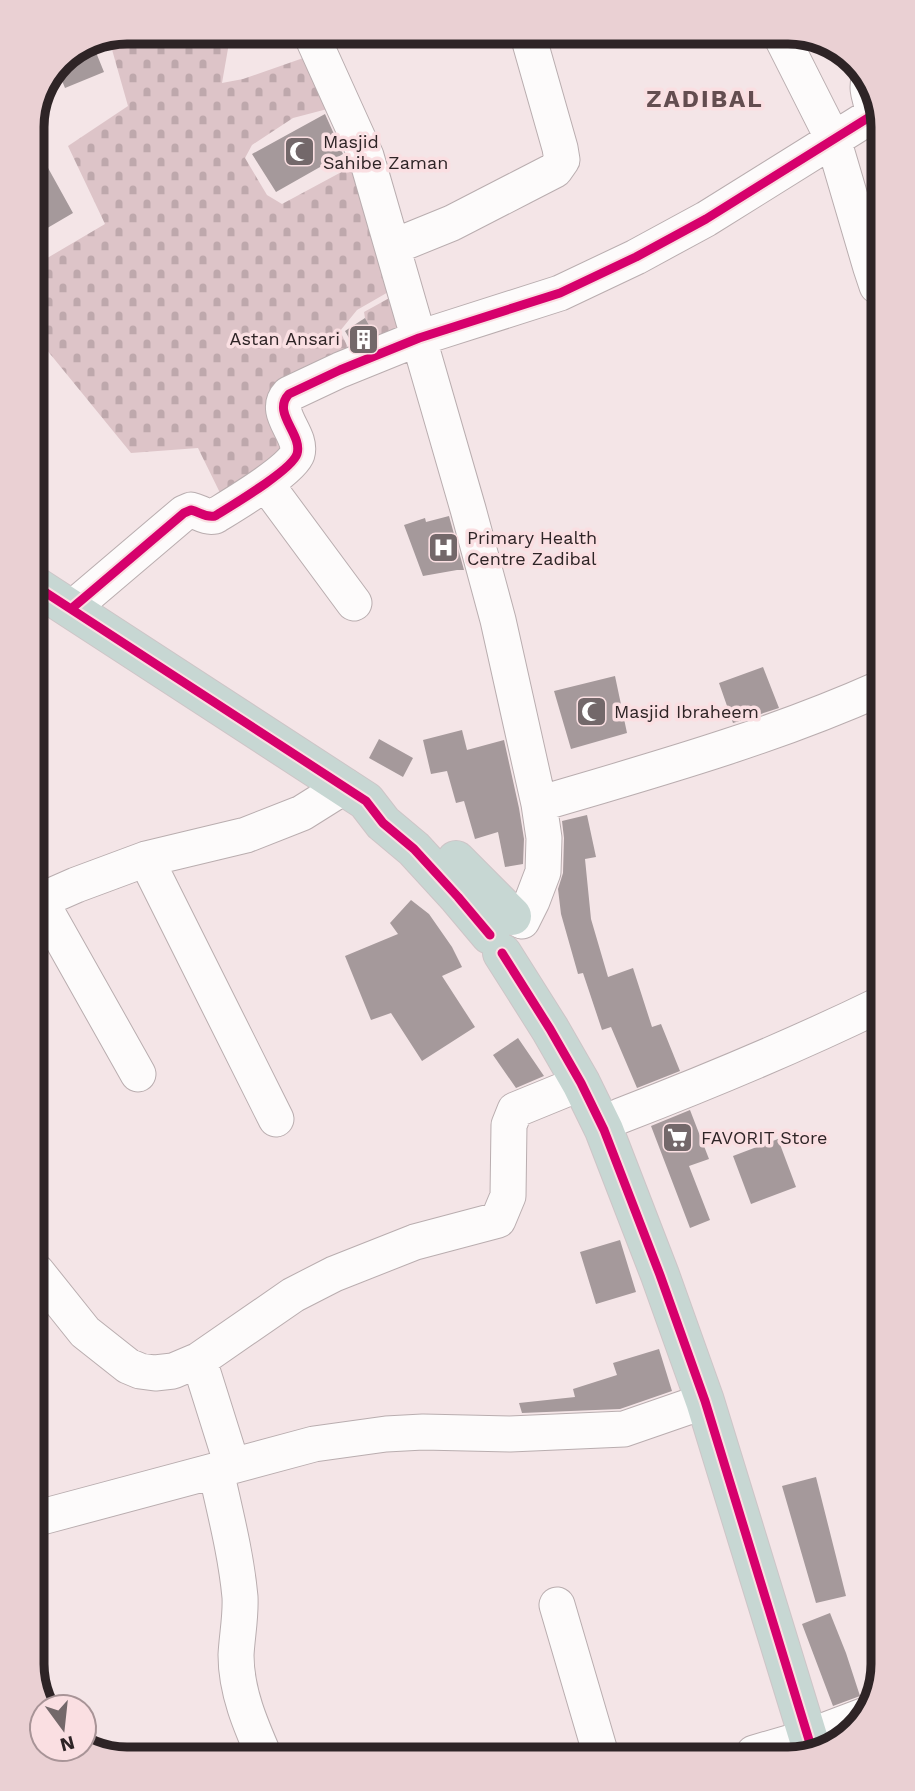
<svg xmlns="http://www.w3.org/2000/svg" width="915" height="1791" font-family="'Work Sans',sans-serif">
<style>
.cemetery{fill:url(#cemetery-stones)}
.building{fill:#a5999b}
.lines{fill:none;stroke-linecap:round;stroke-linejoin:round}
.minor-casing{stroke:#b9adaf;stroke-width:37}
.highway-casing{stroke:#cdc5c7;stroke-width:40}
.minor{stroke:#fdfbfb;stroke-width:35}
.highway{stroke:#c7d7d3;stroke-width:38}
.cycleway-casing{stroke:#fadfe2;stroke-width:13}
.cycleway{stroke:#d6006c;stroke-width:9}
.labels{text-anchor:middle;stroke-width:7;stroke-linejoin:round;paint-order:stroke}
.poi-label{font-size:18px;fill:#2e2426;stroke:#fadfe2;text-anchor:start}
.district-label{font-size:24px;font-weight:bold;letter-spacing:2px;fill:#634d50;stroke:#fadfe2}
.rim{fill:none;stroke:#2e2426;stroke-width:9}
</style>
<defs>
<pattern id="cemetery-stones" width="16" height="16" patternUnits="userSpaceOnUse" patternTransform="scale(1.75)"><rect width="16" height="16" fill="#ddc4c8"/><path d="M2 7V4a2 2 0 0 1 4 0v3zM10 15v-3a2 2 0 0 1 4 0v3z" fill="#bea8ac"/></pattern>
</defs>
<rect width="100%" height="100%" fill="#f4e5e7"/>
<path class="cemetery" d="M127,32H219L229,43L222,83L243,79L309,56L335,107L293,118L252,145L245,158L267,195L282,204L360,162L397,287L357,310L340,331L354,360L289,385L291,441L224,501L198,448L131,453L33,333L32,267L105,224L68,146L128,106L109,39Z
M402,291L416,336L381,346L365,318L364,312Z"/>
<path class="building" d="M93,45L104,72L65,88L56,66L60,59Z
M325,114L343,154L276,192L252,154Z
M32,139L73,213L32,237Z
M365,318L374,334L352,343L345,331Z
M449,516L464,570H457L423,576L404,525L425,518L426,522Z
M763,667L779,708L733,723L719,683Z
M615,676L627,733L571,749L554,691Z
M462,730L467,750L504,740L519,808L524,839L523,864L505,867L498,832L475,839L464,801L456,803L447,771L431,774L423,740Z
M379,739L413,758L403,777L369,758Z
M587,815L596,857L585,859L591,919L608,977L633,968L652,1027L661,1024L680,1071L637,1088L611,1027L602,1030L583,973L578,974L561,914L558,889L563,873L564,838L562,821Z
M411,900L429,914L452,947L462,967L442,976L475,1027L422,1061L391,1013L371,1020L345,956L398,934L390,923Z
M518,1038L544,1076L516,1088L493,1055Z
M690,1110L709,1159L689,1166L710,1220L690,1228L651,1126Z
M778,1139L796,1187L751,1204L733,1156Z
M620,1240L636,1292L596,1304L580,1252Z
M659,1349L672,1391L620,1409L522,1413L519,1403L575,1397L573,1389L617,1375L613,1363Z
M816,1477L846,1596L816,1603L782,1486Z
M830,1613L846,1653L860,1696L833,1706L802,1624Z"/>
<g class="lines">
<defs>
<path id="minor" d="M310,32L366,156L468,509L498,620L539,804L544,838L543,872L532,901L522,921
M782,38L833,139L871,268L877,286
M393,247L452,223L522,187L555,170L562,160L560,148L527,32
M266,484L354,603
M71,609L184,513L191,510C200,512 205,518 215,516C231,506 292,470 297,454C303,434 271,413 289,394L340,370L419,338L560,293L636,257L706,219L871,116C875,103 865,94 869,80
M539,804C654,770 769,738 879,689
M146,859L276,1119
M40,900L138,1074
M35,903L76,885L146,859L246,835L302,813L345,786
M620,1116C708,1082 795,1046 881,1004
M37,1272L85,1332L128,1366L140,1371L155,1373L173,1371L199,1360L293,1295L334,1274L415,1242L498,1220L508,1196L509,1125L515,1110L581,1083
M199,1360L232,1465
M216,1471C225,1512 236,1554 240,1597C241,1616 237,1636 236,1655C236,1692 251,1726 265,1758
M38,1518L314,1444L386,1434L423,1432L510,1434L624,1429L705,1401
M557,1605L601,1755
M823,1731L868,1714
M754,1753L809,1737"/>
<path id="highway" d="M34,585L366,801L383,823L414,849L458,897L490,935
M456,860L512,916
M502,953L550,1029L581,1083L604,1130L660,1275L705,1401L813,1753"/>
</defs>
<use href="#minor" class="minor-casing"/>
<use href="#highway" class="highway-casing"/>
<use href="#minor" class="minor"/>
<use href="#highway" class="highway"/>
<defs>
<path id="cycleway" d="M34,585L366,801L383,823L414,849L458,897L490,935
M71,609L184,513L191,510C200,512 205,518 215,516C231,506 292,470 297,454C303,434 271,413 289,394L340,370L419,338L560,293L636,257L706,219L871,116C875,103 865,94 869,80
M502,953L550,1029L581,1083L604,1130L660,1275L705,1401L813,1753"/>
</defs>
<use href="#cycleway" class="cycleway-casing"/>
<use href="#cycleway" class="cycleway"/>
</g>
<defs>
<symbol id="mosque-square" viewBox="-11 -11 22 22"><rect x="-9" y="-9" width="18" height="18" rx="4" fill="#73686a" stroke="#fadfe2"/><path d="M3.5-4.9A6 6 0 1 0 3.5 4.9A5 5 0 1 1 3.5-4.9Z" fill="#fff"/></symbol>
<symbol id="building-square" viewBox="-11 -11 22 22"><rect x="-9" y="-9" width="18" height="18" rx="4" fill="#73686a" stroke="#fadfe2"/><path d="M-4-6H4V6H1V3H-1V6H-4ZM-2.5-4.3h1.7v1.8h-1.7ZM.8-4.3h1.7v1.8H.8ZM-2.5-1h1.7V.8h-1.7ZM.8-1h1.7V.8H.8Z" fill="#fff"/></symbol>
<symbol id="hospital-square" viewBox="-11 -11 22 22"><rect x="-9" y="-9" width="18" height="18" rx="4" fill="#73686a" stroke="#fadfe2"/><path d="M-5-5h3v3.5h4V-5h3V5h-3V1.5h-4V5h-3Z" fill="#fff"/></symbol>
<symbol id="supermarket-square" viewBox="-11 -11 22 22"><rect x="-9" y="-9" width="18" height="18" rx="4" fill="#73686a" stroke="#fadfe2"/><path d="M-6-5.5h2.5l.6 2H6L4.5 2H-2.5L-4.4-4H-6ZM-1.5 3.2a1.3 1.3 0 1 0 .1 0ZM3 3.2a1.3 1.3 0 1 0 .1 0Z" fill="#fff"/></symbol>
</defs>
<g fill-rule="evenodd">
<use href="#mosque-square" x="282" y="134" width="35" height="35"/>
<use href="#building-square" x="346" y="322" width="35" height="35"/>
<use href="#hospital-square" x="426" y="530" width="35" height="35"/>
<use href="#mosque-square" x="574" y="694" width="35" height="35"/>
<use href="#supermarket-square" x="660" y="1120" width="35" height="35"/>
</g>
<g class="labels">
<g class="poi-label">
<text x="323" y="148">Masjid<tspan x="323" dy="21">Sahibe Zaman</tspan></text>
<text x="340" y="345" text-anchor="end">Astan Ansari</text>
<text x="467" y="544">Primary Health<tspan x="467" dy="21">Centre Zadibal</tspan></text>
<text x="614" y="718">Masjid Ibraheem</text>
<text x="701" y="1144">FAVORIT Store</text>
</g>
<g class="district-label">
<text x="705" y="107">ZADIBAL</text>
</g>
</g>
<path d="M0 0H915V1791H0ZM127 44H788A83 83 0 0 1 871 127V1664A83 83 0 0 1 788 1747H127A83 83 0 0 1 44 1664V127A83 83 0 0 1 127 44Z" fill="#ead0d3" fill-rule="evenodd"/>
<path class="rim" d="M127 44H788A83 83 0 0 1 871 127V1664A83 83 0 0 1 788 1747H127A83 83 0 0 1 44 1664V127A83 83 0 0 1 127 44Z"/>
<g transform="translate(63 1728) rotate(165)"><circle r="33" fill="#fadfe2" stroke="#a89497" stroke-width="2"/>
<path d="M0-5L12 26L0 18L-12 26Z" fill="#73686a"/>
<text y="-10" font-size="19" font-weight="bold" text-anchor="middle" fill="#2e2426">N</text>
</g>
</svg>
